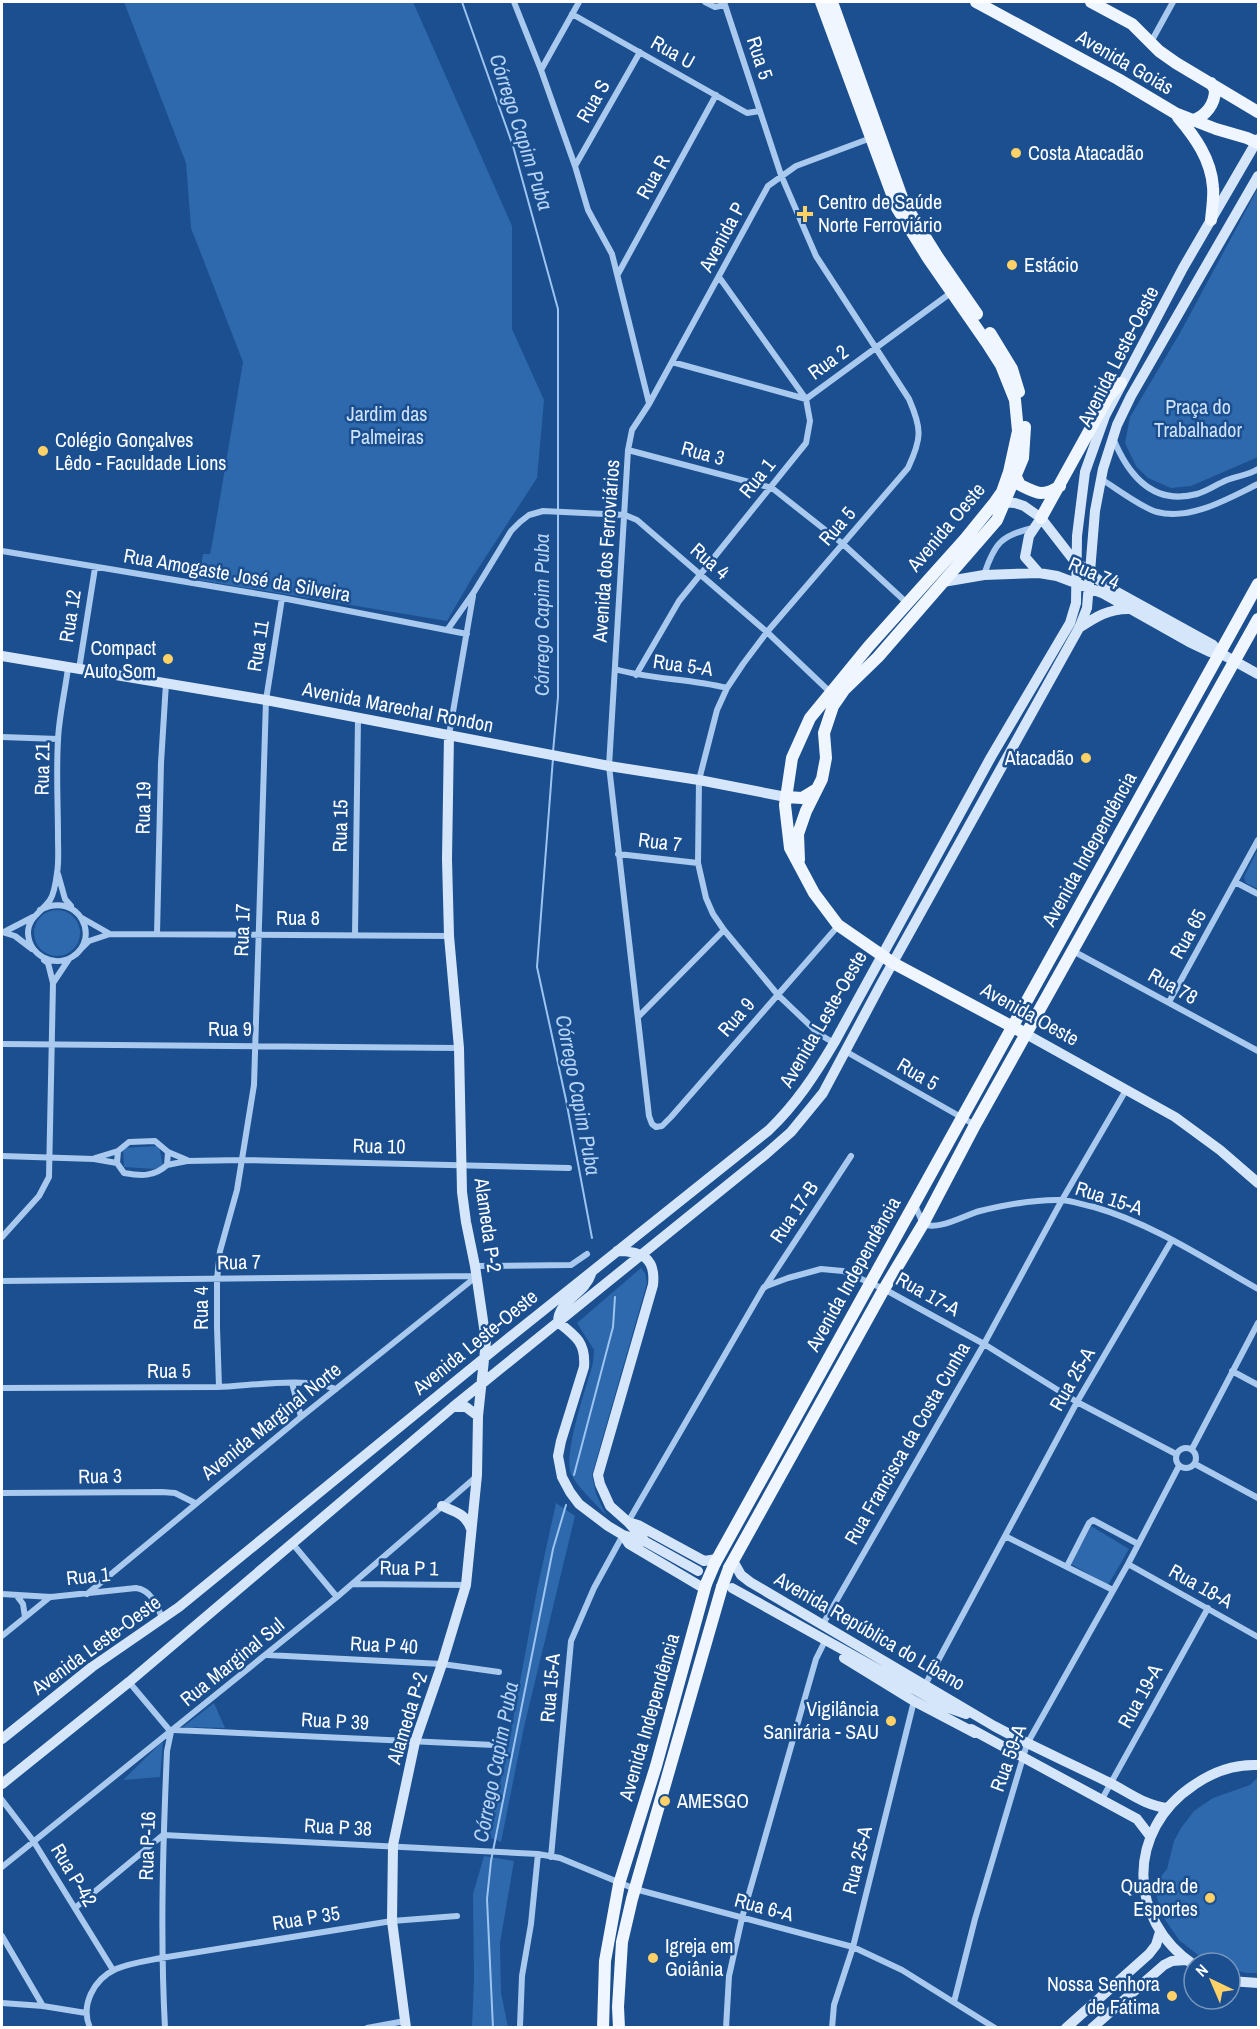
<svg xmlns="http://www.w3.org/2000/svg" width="1260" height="2029" font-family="'Archivo Narrow',sans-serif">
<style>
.green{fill:#2e69ad}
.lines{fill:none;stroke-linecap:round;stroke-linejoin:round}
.stream{stroke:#9cc4f0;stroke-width:2}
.street{stroke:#a9c9ee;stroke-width:6}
.secondary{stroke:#d6e6fa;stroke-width:10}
.primary{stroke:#f0f6ff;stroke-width:12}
.primary-bridge{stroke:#f0f6ff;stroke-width:12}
.poi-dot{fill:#ffd166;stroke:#1b4f8f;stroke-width:2}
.labels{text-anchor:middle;stroke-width:5;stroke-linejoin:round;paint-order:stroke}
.street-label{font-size:20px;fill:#fff;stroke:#1b4f8f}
.poi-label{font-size:20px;fill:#fff;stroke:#1b4f8f;text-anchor:start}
.park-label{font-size:20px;fill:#cfe3fa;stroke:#1b4f8f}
.water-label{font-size:21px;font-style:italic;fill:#b5d3f5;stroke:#1b4f8f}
</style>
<rect width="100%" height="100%" fill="#1b4f8f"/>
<path class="green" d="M124,2H413L512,226V329L544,400L537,478L472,578L447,621L199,580L203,554H210L213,539L243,362L191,228L186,163Z
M1258,188V457L1191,486L1171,488L1148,478L1136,466L1125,443L1130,417L1180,333Z
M1258,849V889L1246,883L1244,877Z
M34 933a23 23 0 1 1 46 0a23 23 0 1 1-46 0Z
M159,1146L163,1166L156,1169L124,1167L123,1148Z
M641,1268L645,1273L647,1283L592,1475L596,1494L606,1515C595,1503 580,1490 572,1476C561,1459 587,1385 593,1363L594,1350L577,1323Z
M556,1503L575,1516L524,1727L501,1842L486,1836L504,1768L537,1590Z
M1091,1526L1129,1549L1108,1585L1071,1564Z
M214,1703L225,1728L183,1727Z
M163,1741L160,1777L123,1780Z
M1258,1777V1973H1247L1230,1969V1963H1211L1203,1959L1179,1940L1162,1915L1155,1890L1156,1882L1167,1869L1174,1841L1181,1828L1194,1811L1213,1798L1250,1785Z
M484,1856L514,1861L500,1943L501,1993L508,2027H472L474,1979L473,1894Z"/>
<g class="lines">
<path class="stream" d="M462,2L513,146L558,309V697L553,752
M553,758L537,967L566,1100L592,1238
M574,1475L613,1327L615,1297
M493,2028L487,1899L491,1861L553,1549L566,1505"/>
<path class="street" d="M514,2L541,70L575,166L588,210L612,254L649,403
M705,2L715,7L725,5
M724,2L781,175L816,256L909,399C922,429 922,438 908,468L767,632L743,664L727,688L717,710L699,780L698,863L706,898L713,914L724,930L778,995L819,1034L834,1043
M572,14L747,113L760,111
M1151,42L1173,2
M541,70L579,2
M575,166L640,52
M618,274L716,95
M672,362L806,399L952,292
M1113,438C1128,475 1153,506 1197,494C1208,491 1217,484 1227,480C1237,476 1249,475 1258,469
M628,450L772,488L843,544L907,603
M1101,479C1116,488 1142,508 1157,512C1191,521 1229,498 1258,484
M2,551L282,598L467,634
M984,575C994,544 1001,535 1033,528
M448,629L474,592L511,531L520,522L529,515L543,511L625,515L637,520L767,632L830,692
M79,669L95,568
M615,669C651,680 690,678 727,688
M636,675L679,601L806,443L810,421L806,399L719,277
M449,735L473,596
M2,737L58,739
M618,854L698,863
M58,874L65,899L71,906
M1235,882L1258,894
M40,910C79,890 102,939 72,957C53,968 29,955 28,933C28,917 42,912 50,900C54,894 56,881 57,873C59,862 58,849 58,837C58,805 56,772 58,740C59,716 65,692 68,668
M82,918L110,934
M838,926L671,1117L662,1126L656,1127L652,1124L649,1116L609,766L628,450L632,430L649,404L768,186L796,166L871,138
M2,932L15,936L32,949
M4,932L33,917
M157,934L161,763L166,683
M355,935L358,718
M82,948L89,941L110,934L449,936
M1073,951L1258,1051
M53,983L69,959
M1169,1002L1258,840
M639,1016L724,930
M2,1044L459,1048
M845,1051L975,1125
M155,1141L168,1152L167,1165C154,1177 141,1176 124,1173L117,1163L118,1151L129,1142Z
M168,1152L187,1160
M2,1156L94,1159L117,1163
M95,1158L118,1151
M167,1165L187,1161L242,1160L569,1168
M915,1205L923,1224C939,1231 964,1215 980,1211C1005,1205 1036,1199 1062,1200C1073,1201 1083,1205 1094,1207C1153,1224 1205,1259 1258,1289
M2,1237L39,1196L49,1177L53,983L48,963L44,960
M475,1266L571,1265L587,1254
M2,1281L477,1276
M765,1287L851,1156
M1232,1371L1258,1385
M292,1383L301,1417
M219,1387L217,1327V1279L220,1251L237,1190L254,1085L266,700L282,598
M2,1388C73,1388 145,1388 217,1387C251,1386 306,1376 336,1389
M1176 1458a10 10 0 1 1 20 0a10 10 0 1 1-20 0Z
M1192,1449L1258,1323
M1195,1464L1258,1498
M2,1493L162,1492L175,1493L195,1503
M628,1522L764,1287L788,1278L821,1269L843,1271L884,1289L984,1344L1077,1402L1176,1454
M1005,1536L1113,1590
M292,1543L337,1597
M1128,1564L1258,1637
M1067,1566L1089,1523L1093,1520L1138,1544
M353,1584L466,1585
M2,1594L51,1597L136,1588C151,1590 157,1605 162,1618
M87,1594L301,1417L477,1276
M17,1596L23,1604L25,1617
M823,1624L984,1344L1062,1200L1126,1090
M2,1636L50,1597
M267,1655L442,1664L499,1672
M129,1682L171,1732L167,1751C163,1843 160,1935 165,2028
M925,1685L1077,1402L1172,1240
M174,1730L494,1745
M1102,1799L1208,1608
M2,1800L34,1842L113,1970
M551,1857L571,1641L594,1588L623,1535
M2,1867L337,1597L476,1477
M75,1908L163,1835L538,1854L560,1858L635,1889L853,1947L902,1970L995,2028
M2,1936L43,2006
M954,2002L975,1919L1027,1744L1128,1564L1179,1466
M2,2003L43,2006L86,2013
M520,2026L522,1976L531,1924L538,1854
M90,2028C80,2005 94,1979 116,1969C130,1963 146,1961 161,1958L392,1921L457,1916
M367,2028L405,2021
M726,2028L729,1976L742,1918L816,1659L823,1645
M832,2028L834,2005L853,1947L914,1701"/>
<path class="secondary" d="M997,502L1015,503L1024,506L1041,518L1072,558L1106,586L1213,645L1220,653
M1039,573L1025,557L1029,536L1041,518
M943,582L984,575L1039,573L1057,576L1102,593L1189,642L1210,652L1220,653L1258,674
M1079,628C1096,617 1108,609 1128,609
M2,656L266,700L609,766L699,780L786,797
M1026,1034L1175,1117L1220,1150L1258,1183
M617,1251C642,1251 656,1258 653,1285L598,1475L600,1484L610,1506L628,1522L644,1540
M591,1274C585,1294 558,1300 558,1322C576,1336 586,1343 584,1367L561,1441L558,1456L562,1477L570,1492L579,1504L608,1526L623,1535L646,1542L698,1571
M453,1407H466L478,1416
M442,1506C456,1512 466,1514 471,1529
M628,1522L638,1525L704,1561L717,1559
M623,1535L629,1544L705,1589
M733,1561L741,1575L750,1582L994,1726C1031,1746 1070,1763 1108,1782C1127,1791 1145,1806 1167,1808
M732,1588L946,1707L966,1714
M844,1658L914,1701L975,1733
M971,1729L1137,1819L1150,1836
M2,1739L92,1667L179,1607L500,1345L769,1130C796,1104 815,1075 834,1043L991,757L1070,623L1076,603L1077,536L1085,472L1105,416L1183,268L1258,139
M2,1784L129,1682L453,1407L766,1154L791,1132L823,1093L881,984L1079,628L1087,608L1095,511L1103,469L1117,425L1131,396L1258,176
M1194,1965C1127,1920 1126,1830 1194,1785C1214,1771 1234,1764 1258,1765
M1230,1981L1258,1983
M406,2028L392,1921L393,1845L415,1742L442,1664L466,1585L477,1475L478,1416L486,1341L475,1266L466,1222L462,1192L459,1048L449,936L447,859L449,735
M1066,2028L1149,1954L1156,1945L1160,1932
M1092,2028L1164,1965L1172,1961L1186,1960"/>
<path class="primary" d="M821,2L897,208L928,258L987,343L1001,365L1015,400L1018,431L1009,472L1002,492L995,502L965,539L869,646L810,718L792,758L785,805L790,848L814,893L838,925L893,963L1026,1034
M832,2L904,203L937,256L977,314
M976,2L1118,79L1175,113L1216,129L1247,138L1258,143
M1091,2L1132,24L1159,51L1176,63L1258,112
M1178,117C1195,137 1211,159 1213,187C1214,197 1212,209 1211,220
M1193,120C1206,116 1215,104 1215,90L1211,83
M990,333L1012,369L1019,392
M1016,477L1020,485C1038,494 1042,497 1060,486
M1041,518L1108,397L1121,383
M786,797L802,798L815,790
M799,860L798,834L806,811L822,779L826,758L824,733L833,706L844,690L878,657L997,520L1023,458L1025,427
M715,1563L1258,584
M729,1568L884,1289L923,1224L975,1125L1258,619
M603,2028L605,1961L619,1884L656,1766L706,1584
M619,2028L618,2007L622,1942L632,1899L722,1587"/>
<path class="primary-bridge" d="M706,1584L715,1563
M722,1587L729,1568"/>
</g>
<g class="poi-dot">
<circle cx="1016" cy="153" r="6"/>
<path d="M802 205h6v6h6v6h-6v6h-6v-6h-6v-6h6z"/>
<circle cx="1012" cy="265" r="6"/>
<circle cx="43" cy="451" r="6"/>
<circle cx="168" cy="659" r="6"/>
<circle cx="1086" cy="758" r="6"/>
<circle cx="891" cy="1721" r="6"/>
<circle cx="665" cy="1801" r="6"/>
<circle cx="1210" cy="1898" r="6"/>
<circle cx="653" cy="1958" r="6"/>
<circle cx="1172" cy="1996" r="6"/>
</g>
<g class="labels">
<g class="street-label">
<text transform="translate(673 52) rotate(29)" y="7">Rua U</text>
<text transform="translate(760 58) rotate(72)" y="7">Rua 5</text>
<text transform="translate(1125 62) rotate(30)" y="7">Avenida Goiás</text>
<text transform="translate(593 101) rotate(-60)" y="7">Rua S</text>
<text transform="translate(653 177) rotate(-61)" y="7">Rua R</text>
<text transform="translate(722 237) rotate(-62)" y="7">Avenida P</text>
<text transform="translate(1118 356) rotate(-63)" y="7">Avenida Leste-Oeste</text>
<text transform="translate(828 362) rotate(-36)" y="7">Rua 2</text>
<text transform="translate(703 453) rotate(15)" y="7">Rua 3</text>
<text transform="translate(757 478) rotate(-51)" y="7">Rua 1</text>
<text transform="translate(837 526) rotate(-49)" y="7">Rua 5</text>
<text transform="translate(946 527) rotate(-50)" y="7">Avenida Oeste</text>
<text transform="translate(606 551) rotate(-86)" y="7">Avenida dos Ferroviários</text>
<text transform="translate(710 561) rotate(41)" y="7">Rua 4</text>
<text transform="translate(1094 573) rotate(23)" y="7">Rua 74</text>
<text transform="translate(237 575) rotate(10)" y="7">Rua Amogaste José da Silveira</text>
<text transform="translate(70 616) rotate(-81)" y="7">Rua 12</text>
<text transform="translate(258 646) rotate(-81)" y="7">Rua 11</text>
<text transform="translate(683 665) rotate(8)" y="7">Rua 5-A</text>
<text transform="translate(398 707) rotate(11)" y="7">Avenida Marechal Rondon</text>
<text transform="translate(42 769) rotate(-89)" y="7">Rua 21</text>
<text transform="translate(143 808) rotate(-89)" y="7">Rua 19</text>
<text transform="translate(340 826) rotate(-89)" y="7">Rua 15</text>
<text transform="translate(660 842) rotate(7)" y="7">Rua 7</text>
<text transform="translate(1089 849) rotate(-61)" y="7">Avenida Independência</text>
<text x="298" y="925">Rua 8</text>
<text transform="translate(242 930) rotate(-88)" y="7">Rua 17</text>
<text transform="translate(1188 934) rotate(-61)" y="7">Rua 65</text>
<text transform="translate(1173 986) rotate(29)" y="7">Rua 78</text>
<text transform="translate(1030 1014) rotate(29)" y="7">Avenida Oeste</text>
<text transform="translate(736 1017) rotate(-49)" y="7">Rua 9</text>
<text transform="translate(823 1019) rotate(-60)" y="7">Avenida Leste-Oeste</text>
<text x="230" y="1036">Rua 9</text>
<text transform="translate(918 1074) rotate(30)" y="7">Rua 5</text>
<text transform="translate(379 1146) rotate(1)" y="7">Rua 10</text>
<text transform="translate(1109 1198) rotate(18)" y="7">Rua 15-A</text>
<text transform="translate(794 1212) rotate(-56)" y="7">Rua 17-B</text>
<text transform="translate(488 1225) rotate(82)" y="7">Alameda P-2</text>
<text transform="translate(239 1262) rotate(-1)" y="7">Rua 7</text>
<text transform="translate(853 1274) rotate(-61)" y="7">Avenida Independência</text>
<text transform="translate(928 1294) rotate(29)" y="7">Rua 17-A</text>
<text transform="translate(201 1308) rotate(-90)" y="7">Rua 4</text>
<text transform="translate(475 1342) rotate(-39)" y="7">Avenida Leste-Oeste</text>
<text x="169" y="1378">Rua 5</text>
<text transform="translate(1072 1379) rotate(-60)" y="7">Rua 25-A</text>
<text transform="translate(271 1421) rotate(-39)" y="7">Avenida Marginal Norte</text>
<text transform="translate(907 1443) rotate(-60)" y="7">Rua Francisca da Costa Cunha</text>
<text transform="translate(100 1476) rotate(-1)" y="7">Rua 3</text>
<text transform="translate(409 1568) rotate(1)" y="7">Rua P 1</text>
<text transform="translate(88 1576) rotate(-6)" y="7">Rua 1</text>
<text transform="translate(1201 1586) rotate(29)" y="7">Rua 18-A</text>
<text transform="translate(870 1631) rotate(30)" y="7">Avenida República do Líbano</text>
<text transform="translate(96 1645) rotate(-36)" y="7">Avenida Leste-Oeste</text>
<text transform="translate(384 1645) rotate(3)" y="7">Rua P 40</text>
<text transform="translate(232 1662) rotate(-39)" y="7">Rua Marginal Sul</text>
<text transform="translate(550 1688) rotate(-85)" y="7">Rua 15-A</text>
<text transform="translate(1140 1696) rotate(-61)" y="7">Rua 19-A</text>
<text transform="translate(649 1717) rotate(-74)" y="7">Avenida Independência</text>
<text transform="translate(407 1718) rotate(-73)" y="7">Alameda P-2</text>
<text transform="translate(335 1721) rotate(3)" y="7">Rua P 39</text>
<text transform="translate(1008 1758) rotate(-70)" y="7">Rua 59-A</text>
<text transform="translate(338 1827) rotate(3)" y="7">Rua P 38</text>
<text transform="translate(147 1846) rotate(-88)" y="7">Rua P-16</text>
<text transform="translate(857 1860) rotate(-76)" y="7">Rua 25-A</text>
<text transform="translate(74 1875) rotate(59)" y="7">Rua P-42</text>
<text transform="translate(764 1907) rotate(15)" y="7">Rua 6-A</text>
<text transform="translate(306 1918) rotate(-9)" y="7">Rua P 35</text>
</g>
<g class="poi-label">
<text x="1028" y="160">Costa Atacadão</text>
<text x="818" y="209">Centro de Saúde<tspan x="818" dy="23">Norte Ferroviário</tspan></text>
<text x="1024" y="272">Estácio</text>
<text x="55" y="447">Colégio Gonçalves<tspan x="55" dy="23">Lêdo - Faculdade Lions</tspan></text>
<text x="156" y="655" text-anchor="end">Compact<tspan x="156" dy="23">Auto Som</tspan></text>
<text x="1074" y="765" text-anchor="end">Atacadão</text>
<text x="879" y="1716" text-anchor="end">Vigilância<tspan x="879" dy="23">Sanirária - SAU</tspan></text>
<text x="677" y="1808">AMESGO</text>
<text x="1198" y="1893" text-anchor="end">Quadra de<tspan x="1198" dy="23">Esportes</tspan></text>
<text x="665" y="1953">Igreja em<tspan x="665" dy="23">Goiânia</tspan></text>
<text x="1160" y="1991" text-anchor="end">Nossa Senhora<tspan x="1160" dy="23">de Fátima</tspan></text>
</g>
<g class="park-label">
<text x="1198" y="414">Praça do<tspan x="1198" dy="23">Trabalhador</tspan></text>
<text x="387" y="421">Jardim das<tspan x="387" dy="23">Palmeiras</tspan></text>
</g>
<g class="water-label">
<text transform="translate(521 132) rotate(72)" y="7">Córrego Capim Puba</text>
<text transform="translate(542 615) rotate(-90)" y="7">Córrego Capim Puba</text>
<text transform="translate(578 1095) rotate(79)" y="7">Córrego Capim Puba</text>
<text transform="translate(496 1762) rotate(-79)" y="7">Córrego Capim Puba</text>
</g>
</g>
<rect width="1260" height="2029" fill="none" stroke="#ffffff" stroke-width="6"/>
<g transform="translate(1212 1981) rotate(316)"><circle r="28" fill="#1b4f8f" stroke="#7695bc" stroke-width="1.5"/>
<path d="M0-4.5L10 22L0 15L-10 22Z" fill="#ffd166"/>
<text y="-9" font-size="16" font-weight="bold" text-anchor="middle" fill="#ffffff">N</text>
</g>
</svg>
